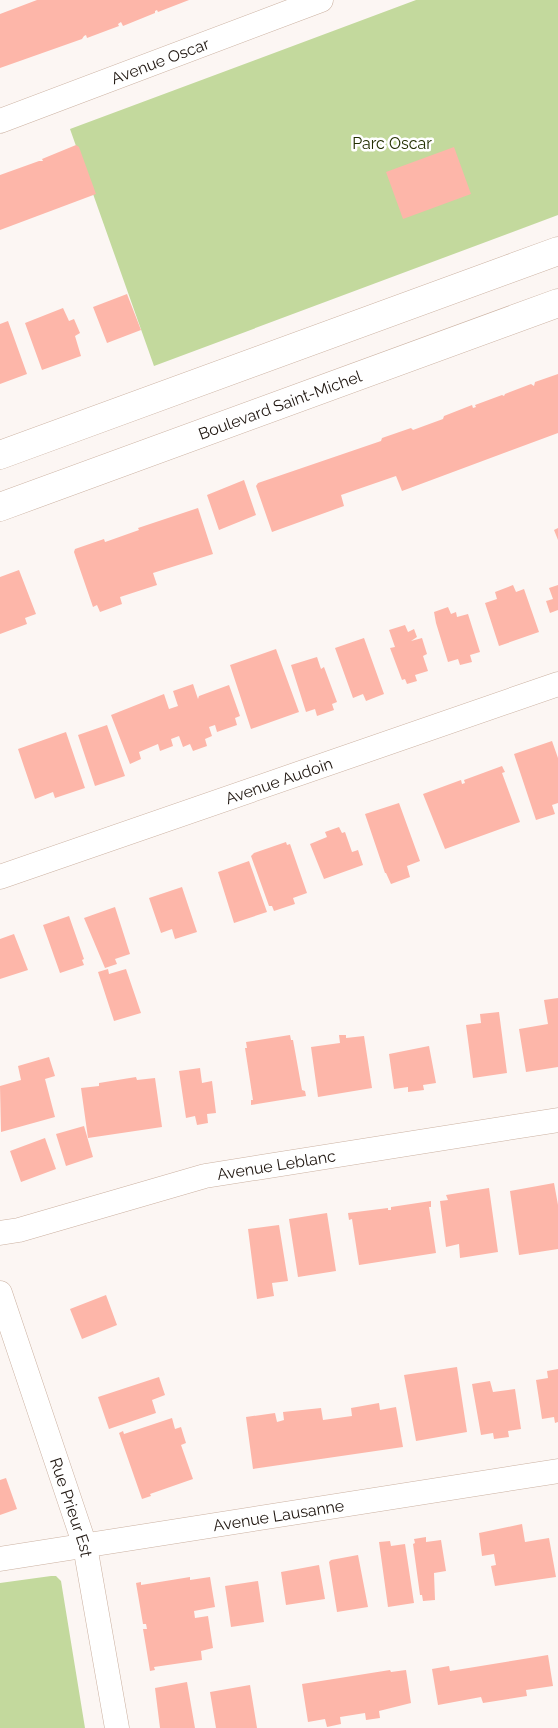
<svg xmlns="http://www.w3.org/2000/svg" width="558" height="1728" font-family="Raleway,sans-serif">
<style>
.green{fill:#c3d99d}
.building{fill:#fdb6a9}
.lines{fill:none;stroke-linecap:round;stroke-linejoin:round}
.minor-casing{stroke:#cbb1a1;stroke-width:25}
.secondary-casing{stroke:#cbb1a1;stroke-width:29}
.minor{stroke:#fff;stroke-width:24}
.secondary{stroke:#fff;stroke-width:28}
.labels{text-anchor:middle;stroke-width:5;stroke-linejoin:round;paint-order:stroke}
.street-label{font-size:16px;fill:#1f1610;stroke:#fff}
.park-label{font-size:16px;fill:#222f01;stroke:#fff}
</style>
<rect width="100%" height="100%" fill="#fcf6f3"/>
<path class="green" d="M416,0H558V215L154,366L70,129Z
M51,1576H56L61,1581L85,1728H0V1583Z"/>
<path class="building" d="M37,0H189L158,12L157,10L155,11V13L123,26L121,22L118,24L119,26L87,38L86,35L84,36L82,39L0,68V14Z
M76,145L79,147L96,194L0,230V175L39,161H43L42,159Z
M454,147L471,194L403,219L386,172Z
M127,294L141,330L107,343L93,307Z
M63,308L69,321L74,319L80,333L75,336L81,356L42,370L25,323Z
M8,321L27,374L0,384V324Z
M558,374V433L402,491L396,476L341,495L344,506L272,532L256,486L258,483L381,441L382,438L411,428L413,430L443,419L444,416L472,405L473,408L476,407L475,405L502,395L504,396L505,394L531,384L534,386L535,382Z
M244,480L256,515L219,530L207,495Z
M198,508L213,554L153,573L157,585L120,597L122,604L100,612L97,605L93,607L74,552L75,549L104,539L105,542L108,541L139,530L138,528Z
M558,528V540L554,530Z
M19,570L36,614L25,618L27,624L0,634V577Z
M513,585L516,592L524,589L539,632L499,646L485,603L497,599L495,592Z
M558,585V610L550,613L546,601L553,599L549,588Z
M448,607L451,614L456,612L457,617L468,614L480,652L470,655L472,662L460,665L458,659L448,662L436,623L434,612Z
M405,625L408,632L414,629L417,637L411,641L422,638L427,654L423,656L428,671L415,675L417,681L407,684L405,679L402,680L390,648L395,647L389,630Z
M364,638L384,694L366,701L363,694L353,698L335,648Z
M276,649L299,712L251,729L230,665Z
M317,657L321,669L324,667L337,702L332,704L334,710L317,716L315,709L306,712L291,665Z
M193,684L198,699L199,696L229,685L240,716L235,718L237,725L217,732L215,725L209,727L212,736L205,739L207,746L193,751L190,744L183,747L179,736L171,739L173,746L160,751L158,744L139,752L141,759L130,764L111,715L164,694L169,709L178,706L173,691Z
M107,725L125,776L95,786L78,735Z
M66,732L85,788L55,798L53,792L35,799L18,749Z
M552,741L558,758V803L552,805L555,814L536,820L514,754Z
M502,766L505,772L502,773L520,822L445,849L423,794L461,780L462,784L465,783L464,780Z
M399,803L420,861L407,866L410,877L391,884L386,873H385L365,814Z
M339,827L342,833L345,832L352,852L358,850L363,865L324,879L310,844L327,837L325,832Z
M286,842L287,845L290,844L307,893L293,898L295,904L274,911L272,906H269L251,856L254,853Z
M249,861L267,912L234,923L218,872Z
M182,887L197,932L175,939L172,929L161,933L149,898Z
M115,907L130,954L115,959L117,964L105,968L84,918Z
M69,916L84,959L82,960L84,965L60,973L43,925Z
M14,934L28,970L0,979V939Z
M108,969L109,974L126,969L141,1013L114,1021L98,972Z
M558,998V1067L526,1072L519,1029L548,1024L544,1000Z
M499,1012L507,1073L473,1078L466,1025L481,1023L480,1014Z
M290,1035L291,1040H293L302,1090L305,1091L306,1096L251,1105V1100H253L245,1048H247L246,1042Z
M339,1035H346V1038L364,1036L372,1088L318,1097L311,1047L340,1043Z
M429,1046L436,1083L423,1085L424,1090L408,1092V1087L394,1089L389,1054Z
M49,1057L55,1076L45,1079L55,1117L1,1132L0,1086L21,1080L18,1066Z
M200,1068L202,1083L212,1081L216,1113L207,1114L208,1123L197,1125L195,1116L186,1118L179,1071Z
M136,1077L137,1080L155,1078L162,1127L88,1138L81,1088L99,1086V1083Z
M84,1126L93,1157L66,1166L56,1134Z
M45,1138L56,1169L21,1182L10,1151Z
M554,1183L558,1205V1249L519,1255L510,1191Z
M489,1188L498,1252L460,1258L459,1244L446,1247L440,1201L448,1200L446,1195Z
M431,1201V1207H429L436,1253L359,1265L352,1219L349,1220L348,1213L388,1208V1210H391V1207Z
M327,1213L336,1271L298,1277L289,1219Z
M279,1225L288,1281L272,1283L274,1296L257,1299L248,1229Z
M106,1295L117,1325L82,1339L70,1309Z
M457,1367L467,1432L416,1441L404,1375Z
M558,1369V1422L555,1423L554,1417L542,1419L536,1380L548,1378L547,1371Z
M159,1377L165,1395L152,1400L156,1413L109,1429L98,1397Z
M490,1381L493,1392L515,1389L521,1429L508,1431L509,1437L494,1439L493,1433L481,1435L472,1384Z
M379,1403L380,1410L396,1407L403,1447L253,1469L246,1417L275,1413L277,1422L284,1420L283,1412L321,1408L323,1420L352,1416L351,1408Z
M172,1418L175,1429L181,1427L186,1443L181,1445L193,1479L150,1494L151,1496L142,1499L119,1433L123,1431L124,1434Z
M6,1478L17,1509L0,1515V1480Z
M522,1524L525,1542L549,1538L556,1577L495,1586L491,1566L496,1565L494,1554L482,1556L479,1533Z
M426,1537V1542L441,1540L446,1571L434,1573L435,1600L423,1601L422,1595H420L413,1544L415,1543L414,1539Z
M390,1541L391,1546L405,1544L414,1603L388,1607L379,1542Z
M358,1555L368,1607L337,1612L329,1562L331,1560Z
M319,1565L325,1599L286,1605L281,1572Z
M190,1577V1580L210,1577L215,1607L194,1611L195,1618L208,1616L213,1648L201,1651L202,1660L154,1667L155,1670L150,1671L143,1629H147L146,1624H143L136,1583L141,1582V1585Z
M258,1581L264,1622L231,1627L225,1586Z
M548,1655L553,1686L526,1690L527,1696L483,1703L481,1697L438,1705L432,1669L449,1666L450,1671Z
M390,1670L391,1672L406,1670L411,1703L379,1711L380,1718L366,1720L365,1713L340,1717L341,1724L327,1727L325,1719L308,1722L302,1684Z
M187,1682L195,1728H160L155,1688Z
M250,1685L257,1728H216L210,1692Z"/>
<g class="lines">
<defs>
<g id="minor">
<path id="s1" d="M0,121L321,0"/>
<path id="s2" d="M0,877L558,684"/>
<path id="s3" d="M0,1233L19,1230L205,1176L558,1120"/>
<path id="s4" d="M0,1293L85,1546L117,1728"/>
<path id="s5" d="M0,1559L558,1471"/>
</g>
<g id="secondary">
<path d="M0,455L558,251"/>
<path id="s6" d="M0,507L558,303"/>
</g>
</defs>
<use href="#minor" class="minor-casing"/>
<use href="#secondary" class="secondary-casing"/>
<use href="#minor" class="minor"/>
<use href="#secondary" class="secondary"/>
</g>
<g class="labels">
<g class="street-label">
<text dy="6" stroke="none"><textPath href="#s1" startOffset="171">Avenue Oscar</textPath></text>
<text dy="6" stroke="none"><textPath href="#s6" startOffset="298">Boulevard Saint-Michel</textPath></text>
<text dy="6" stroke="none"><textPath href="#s2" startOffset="295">Avenue Audoin</textPath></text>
<text dy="6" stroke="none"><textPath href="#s3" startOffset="285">Avenue Leblanc</textPath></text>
<text dy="6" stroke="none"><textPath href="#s4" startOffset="226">Rue Prieur Est</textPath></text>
<text dy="6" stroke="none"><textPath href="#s5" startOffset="282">Avenue Lausanne</textPath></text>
</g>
<g class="park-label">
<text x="392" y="149">Parc Oscar</text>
</g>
</g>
</svg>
